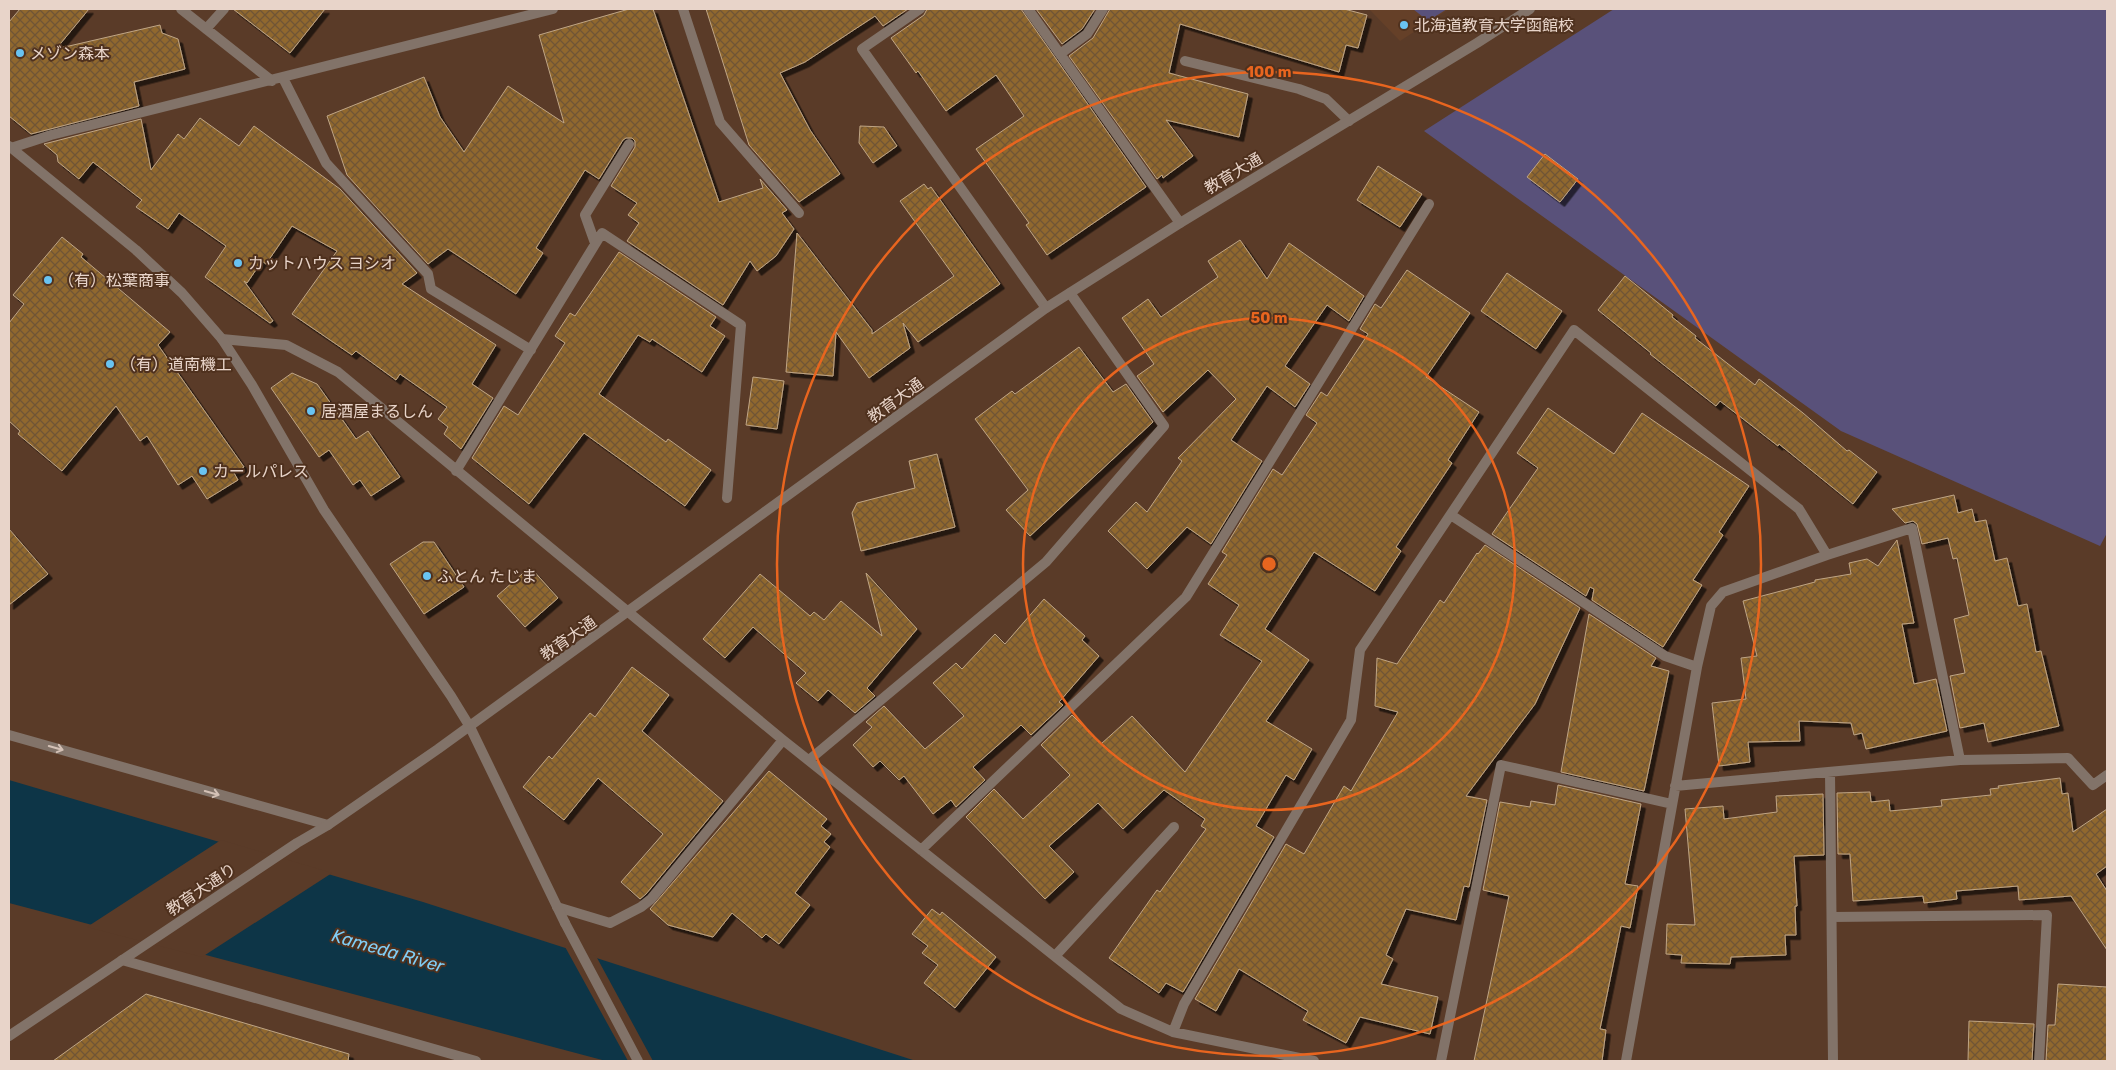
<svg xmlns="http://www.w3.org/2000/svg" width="2116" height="1070" font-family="Rubik,'Noto Sans JP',sans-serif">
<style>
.built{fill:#654028}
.garden{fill:#59517a}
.water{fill:#0d3547}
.pier{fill:#5a3b28}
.building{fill:url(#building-cross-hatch);stroke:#bfa585;filter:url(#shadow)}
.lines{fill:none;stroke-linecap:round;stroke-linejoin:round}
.service{stroke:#827369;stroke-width:10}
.minor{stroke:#827369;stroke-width:10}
.tertiary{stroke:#827369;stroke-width:10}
.oneway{stroke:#d4c1b6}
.ring{fill:none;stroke:#e8651f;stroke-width:2.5}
.poi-dot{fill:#69c3f1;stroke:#4f311e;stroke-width:2}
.labels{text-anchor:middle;stroke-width:4;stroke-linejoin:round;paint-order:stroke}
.poi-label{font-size:16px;fill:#e8d4c9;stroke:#4f311e;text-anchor:start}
.street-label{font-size:16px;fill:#e8d4c9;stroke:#4f311e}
.water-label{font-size:18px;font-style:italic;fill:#80cef6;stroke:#4f311e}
.centre{fill:#e8651f;stroke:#4f311e;stroke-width:2.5}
.ring-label{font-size:15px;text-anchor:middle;font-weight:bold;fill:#e8651f;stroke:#4f311e;stroke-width:4;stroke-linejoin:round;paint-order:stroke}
</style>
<defs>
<pattern id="building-cross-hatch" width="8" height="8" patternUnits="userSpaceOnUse" patternTransform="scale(1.25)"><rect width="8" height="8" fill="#90672e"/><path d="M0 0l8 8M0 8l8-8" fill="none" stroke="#6f5534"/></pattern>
<filter id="shadow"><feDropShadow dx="4.5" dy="4.5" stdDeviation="0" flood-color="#0009"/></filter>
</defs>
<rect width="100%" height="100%" fill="#5a3b28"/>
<path class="built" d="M1369,9H1449L1400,41Z"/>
<path class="garden" d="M1413,9H1447L1428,21Z
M1614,9H2107V533L2100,546L1841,431L1424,131Z"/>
<path class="water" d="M9,780L423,902L916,1061H606L9,903Z"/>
<path class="pier" d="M221,840L332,873L202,957L87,927Z
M564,945L596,956L653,1061H628Z"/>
<path class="building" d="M20,9H89L56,49L160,25L162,33L178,39L185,69L134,82L139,106L31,134L9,116V22Z
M233,9H325L290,53Z
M629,9H653L719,202L763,188L760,179L787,210L782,213L794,229L776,256L757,271L750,261L723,305L627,241L639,223L628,215L637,203L611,186L635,147V141L632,138H626L623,140L599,179L585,170L536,248L543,253L516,294L448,249L428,264L347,175L327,116L424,77L440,117L464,152L508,86L564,123L539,35Z
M706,9H908L883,26L875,16L805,62L780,73L810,130L840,174L799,202L749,145Z
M927,9H1021L1146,187L1047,255L1026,225L1029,223L976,149L1024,116L996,75L946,111L918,71L916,73L891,38L924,15Z
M1036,9H1095L1082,29L1062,44Z
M1110,9H1344L1367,15L1358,48L1346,45L1339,72L1180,24L1169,73L1248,94L1239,137L1166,120L1193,156L1163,178L1162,175L1157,179L1069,56L1093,38Z
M200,118L239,146L254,126L340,189L417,273L402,284L496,345L472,384L493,398L461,449L444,434L448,427L438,419L447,407L400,374L396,380L356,351L352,355L292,314L337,251L292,226L266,264L262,261L247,283L244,281L273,321L270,323L205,277L226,246L179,213L168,229L136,207L142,200L93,162L79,179L58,162L57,155L44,144L141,119L151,170L178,134L184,139Z
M860,126L884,127L897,146L873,163L859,143Z
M1545,154L1578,179L1560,202L1527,177Z
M1378,166L1422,194L1400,227L1357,200Z
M924,184L928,189L931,187L1000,284L918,342L903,323L910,348L869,378L836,332L833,376L786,372L797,233L872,330V334L954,276L900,201Z
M62,237L83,254L81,257L170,332L158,345L244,467L234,473L238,480L207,499L192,476L178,485L147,436L140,441L116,406L62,471L18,434L20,431L9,421V323L24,304L13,295Z
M1240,240L1267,279L1289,243L1364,296L1349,321L1327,305L1285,366L1310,384L1295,407L1267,386L1231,440L1262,461L1211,544L1187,527L1147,569L1108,531L1136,502L1147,512L1182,461L1178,458L1236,399L1208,370L1163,412L1137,376L1154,364L1122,318L1148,299L1161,317L1218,277L1208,261Z
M619,252L716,317L710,326L725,336L702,372L652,339L650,342L638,335L599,394L666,442L668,439L711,470L685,506L584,433L529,504L472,458L504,406L518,415L565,343L555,336L570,313L575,316Z
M1407,270L1470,313L1426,377L1479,412L1448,460L1452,463L1396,547L1401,551L1375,591L1314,552L1265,629L1309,660L1266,721L1312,749L1294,780L1286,775L1256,826L1274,837L1183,992L1166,983L1159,993L1109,958L1157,890L1160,892L1206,829L1201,826L1205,819L1164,790L1123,829L1098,803L1049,846L1074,872L1045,899L966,817L994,789L1023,819L1070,775L1041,745L1072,715L1101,744L1132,716L1185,772L1262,661L1220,635L1239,605L1208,584L1227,555L1222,552L1273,469L1282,475L1317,423L1306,415L1321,392L1327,396L1368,334L1360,329L1375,304L1381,308Z
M1507,273L1562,311L1536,349L1481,311Z
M1625,276L1673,315L1672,317L1696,336L1695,338L1755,385L1759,379L1803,413L1847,451L1849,450L1877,472L1853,504L1779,444L1778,446L1720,401L1716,406L1650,354L1651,353L1598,310Z
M1079,347L1113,392L1126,384L1153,422L1030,536L1006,510L1028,490L975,419L1012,391L1015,394Z
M292,373L317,384L356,439L368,431L400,477L371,496L360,480L353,485L329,450L319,457L271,388Z
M753,377L784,381L777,429L746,425Z
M1548,408L1614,454L1642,413L1749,486L1719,532L1723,535L1693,580L1702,585L1663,647L1592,600L1594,589L1590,587L1586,596L1492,534L1538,468L1517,453Z
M937,454L955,527L861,551L852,513L857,503L915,488L909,461Z
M1954,495L1958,513L1972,509L1975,522L1986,520L1995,561L2007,558L2018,606L2027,604L2036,652L2041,651L2059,726L1988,742L1984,723L1960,728L1950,676L1965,673L1954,619L1969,615L1957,558L1953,559L1948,538L1922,544L1917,524L1913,521L1905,523L1892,509Z
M9,529L48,574L9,605Z
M1897,540L1914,623L1902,624L1914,684L1936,679L1947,731L1866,749L1862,733L1854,735L1851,723L1799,721L1800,741L1748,742L1750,762L1719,766L1712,703L1746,699L1741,658L1757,656L1743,601L1815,582V580L1851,574L1849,563L1867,559L1878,566Z
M423,542H434L464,587L424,614L390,564Z
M1485,545L1580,608L1535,704L1466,796L1487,800L1469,887L1464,886L1456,920L1406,909L1386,955L1393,959L1381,984L1438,997L1430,1034L1360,1017L1346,1043L1303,1020L1308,1011L1239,969L1216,1011L1195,999L1286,844L1304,854L1344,786L1351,791L1398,712L1375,706L1377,658L1397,664L1440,600L1444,603L1477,553L1478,554Z
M530,567L558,598L525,627L497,596Z
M866,573L917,629L867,688L875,696L855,713L828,690L818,701L796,683L806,673L753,627L725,658L703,639L760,574L810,616L814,612L824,620L841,601L882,636Z
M1044,599L1085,636L1082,640L1099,656L1059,702L1063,705L1031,735L1021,725L973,767L985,780L956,807L951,800L933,814L904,776L899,780L880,761L873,767L853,745L872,727L866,722L884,706L925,749L964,716L933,683L956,663L962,669L995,634L1005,644Z
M1589,614L1656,658L1651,666L1669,671L1644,791L1561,772Z
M632,667L669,695L642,731L723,801L646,894L640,899L621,882L663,834L598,778L564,820L523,787L549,756L552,759L590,713L595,717Z
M769,771L827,819L821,826L831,834L824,842L830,847L795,893L810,905L779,944L766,934L762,938L732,913L713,937L668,925L650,909Z
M2060,778L2062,794L2068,793L2073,832L2107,809V866L2096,874L2107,891V950L2071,896L2019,900L2018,886L1956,891L1957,899L1924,903L1923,896L1853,901L1850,854H1838L1837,793L1870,792L1871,802L1889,800L1890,811L1942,806L1941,800L1991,795L1990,789L1999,788L1998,786Z
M1558,785L1641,804L1625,884L1638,886L1630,928L1621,926L1600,1029L1606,1030L1602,1061H1474L1509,896L1483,890L1500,802L1530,807L1531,801L1555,805Z
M1823,794L1824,855L1794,856L1797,906H1795L1796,935H1785L1786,955L1731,957L1730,964L1681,963L1682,955L1666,954L1667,924L1695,925L1685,809L1723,806L1724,819L1777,812L1776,796Z
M932,909L940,915L942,912L996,957L955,1008L924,983L938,965L922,953L928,946L912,934Z
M2058,984L2107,987V1061H2046L2048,1025H2055Z
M146,994L349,1054L348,1061H53Z
M1969,1021L2034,1024L2032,1061H1968Z"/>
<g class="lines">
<path class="service" d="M1056,955L1174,827"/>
<path class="minor" d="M181,9L272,81
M683,9L720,122L799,213
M920,9L862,49L1046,308
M1028,9L1180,223
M206,29L224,9
M1060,54L1087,34L1103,9
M1185,61L1299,89L1326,99L1349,121
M283,78L326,163L428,274L431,289L531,350
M11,148L51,135L553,9
M595,243L585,215L629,144
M222,339L286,345L338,372L783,740L1121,1009L1173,1032L1314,1061
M456,471L602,233L741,325L727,498
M1451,515L1665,656L1697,667
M9,735L328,825
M809,760L1046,562L1164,426L1070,293
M1830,773L1833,1061
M1675,786L1960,760L2068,758L2093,785L2107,775
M921,850L1186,597L1429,204
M557,907L610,923L641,907L651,899L783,740
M1832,917L2047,915L2039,1061
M565,923L638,1061
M122,960L476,1061
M1173,1032L1184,1004L1351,720L1360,650L1574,330L1799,509L1827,555
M1441,1061L1501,765L1672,804
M1626,1061L1697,667L1711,606L1723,592L1827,555L1912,528L1960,760"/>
<path class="tertiary" d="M9,146L136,250L182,293L222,339L252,385L324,510L451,696L470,727L565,923
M9,1036L297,843L328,825L438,749L1046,308L1180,223L1477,43L1530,9"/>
</g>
<defs><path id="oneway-shaft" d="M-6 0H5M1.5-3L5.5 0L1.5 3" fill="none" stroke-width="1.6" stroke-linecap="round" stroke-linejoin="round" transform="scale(1.25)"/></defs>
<g class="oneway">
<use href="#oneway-shaft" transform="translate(56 748) rotate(16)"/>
<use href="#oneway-shaft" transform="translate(212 793) rotate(16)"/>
</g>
<g class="ring">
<circle cx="1269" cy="564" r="246"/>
<circle cx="1269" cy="564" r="492"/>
</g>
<g class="poi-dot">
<circle cx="1404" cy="25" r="5"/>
<circle cx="20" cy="53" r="5"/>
<circle cx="238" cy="263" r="5"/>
<circle cx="48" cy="280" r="5"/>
<circle cx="110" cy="364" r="5"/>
<circle cx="311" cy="411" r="5"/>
<circle cx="203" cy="471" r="5"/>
<circle cx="427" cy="576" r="5"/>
</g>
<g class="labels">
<g class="poi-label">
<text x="1414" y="31">北海道教育大学函館校</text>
<text x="30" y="59">メゾン森本</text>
<text x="248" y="269">カットハウス ヨシオ</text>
<text x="58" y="286">（有）松葉商事</text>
<text x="120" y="370">（有）道南機工</text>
<text x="321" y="417">居酒屋まるしん</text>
<text x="213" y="477">カールパレス</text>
<text x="437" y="582">ふとん たじま</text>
</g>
<g class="street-label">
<text transform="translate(1233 173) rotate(-31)" y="6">教育大通</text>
<text transform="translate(895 400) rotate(-36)" y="6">教育大通</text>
<text transform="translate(568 638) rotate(-35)" y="6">教育大通</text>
<text transform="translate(201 889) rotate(-34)" y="6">教育大通り</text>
</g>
<g class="water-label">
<text transform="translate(388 951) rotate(16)" y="6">Kameda River</text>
</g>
</g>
<circle cx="1269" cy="564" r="8" class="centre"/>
<g class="ring-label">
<text x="1269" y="77">100 m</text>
<text x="1269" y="323">50 m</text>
</g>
<rect width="2116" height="1070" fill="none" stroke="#e8d4c9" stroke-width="20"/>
</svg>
